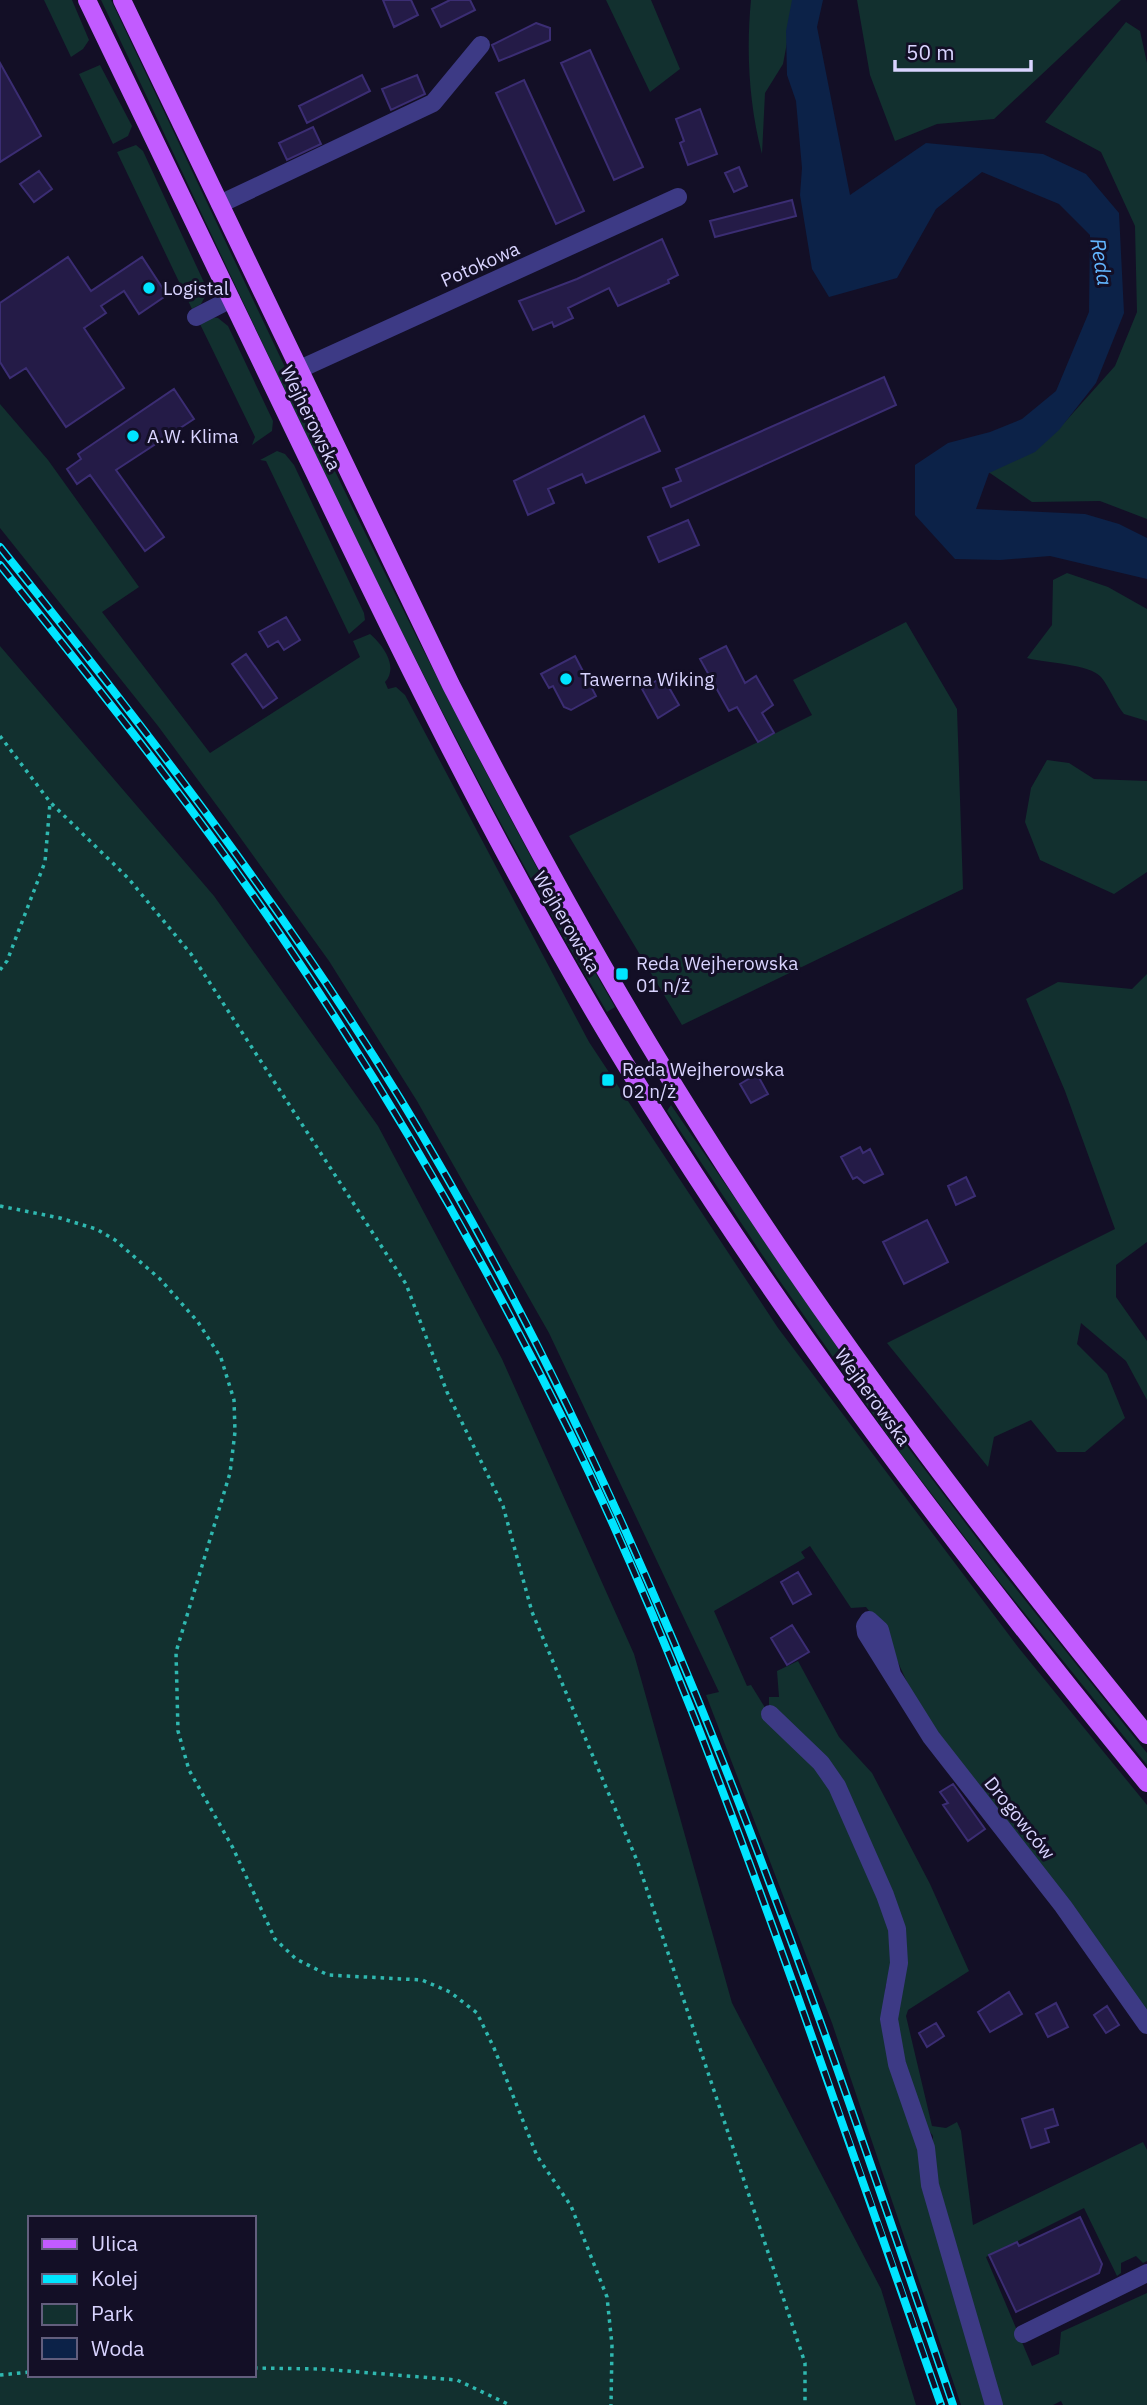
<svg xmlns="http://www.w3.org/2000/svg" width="1147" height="2405" font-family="'IBM Plex Sans',sans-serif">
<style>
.green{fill:#12302f;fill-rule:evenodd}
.water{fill:#0c2248}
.building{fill:#241b47;stroke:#3b2d73;stroke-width:2}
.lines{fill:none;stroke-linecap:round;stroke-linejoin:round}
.path{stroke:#2fb8b0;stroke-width:3.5;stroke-dasharray:3.5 5;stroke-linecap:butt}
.minor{stroke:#3d3a85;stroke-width:18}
.major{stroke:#c25bff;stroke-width:18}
.rail-casing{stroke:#00e5ff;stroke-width:8}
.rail{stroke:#130f26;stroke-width:5;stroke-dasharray:16;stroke-linecap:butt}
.poi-dot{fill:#00e5ff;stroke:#130f26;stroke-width:2.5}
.labels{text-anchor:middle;stroke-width:6;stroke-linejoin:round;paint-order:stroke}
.street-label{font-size:19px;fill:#d9d4ff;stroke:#130f26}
.poi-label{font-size:19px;fill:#d9d4ff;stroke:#130f26;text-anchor:start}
.water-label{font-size:21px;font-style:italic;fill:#62b6ff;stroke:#130f26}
</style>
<rect width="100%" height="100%" fill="#130f26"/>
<path class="green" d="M44,0H72L89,40L83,49L71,57Z
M101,0H111C273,339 427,682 615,1007L607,1012C415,687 263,340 101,0Z
M606,0H651L680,69L650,92Z
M751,0H795L783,64L765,93L762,154C749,104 746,52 751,0Z
M857,0H1121L994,119L937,124L895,141L870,75Z
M1126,22L1140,31L1147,63V519L1100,501L1032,502L987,471L1065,422L1115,366L1137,312L1135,226L1101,152L1045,122Z
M100,65L132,126L128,136L113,144L79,74Z
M136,145L143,151L208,291L201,304L192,309L117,152Z
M210,317L218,318L228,326L273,421L272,431L252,445L255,437L199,322Z
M0,404L48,460L139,587L102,612L210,753L360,657L353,641L370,634C383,645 399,667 385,682L388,689L396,687L405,695L589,1042L778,1328L1018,1647L1147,1805V2017L916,1702L882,1627L866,1607L851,1608L810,1546L801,1552L805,1558L714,1611L747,1686L751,1685L777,1727L825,1773L843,1805L896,1944L885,1989L991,2405H961L832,2023L706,1695L719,1692L549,1333L417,1101L329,961L229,822L158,726L0,528Z
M277,451L285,454L294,465L364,613L365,620L349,634L266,461L260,460Z
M1067,573L1108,587L1147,609V721L1124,714C1115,703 1110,688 1101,677C1090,664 1045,663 1027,658L1052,625L1053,580Z
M906,622L957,709L963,889L682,1025L569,836L812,715L793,680Z
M0,646L214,896L378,1126L502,1359L634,1654L732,2003L881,2289L916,2405H0ZM30,2218H254V2375H30Z
M1047,760L1069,763L1094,779L1147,781V872L1114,894L1040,860L1025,822L1031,788Z
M1147,974V1242L1116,1265V1297L1147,1341V1400L1126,1361L1081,1323L1077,1344L1107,1374L1125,1418L1085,1452H1057L1031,1420L994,1437L988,1467L887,1343L1115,1229L1065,1091L1026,999L1058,982L1132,989Z
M671,1105L888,1421L1001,1570L1147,1753V1765L993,1574L901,1454L777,1277L667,1111Z
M798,1661L839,1737L872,1773L930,1884L969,1971L908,2010L906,2016L932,2126L946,2128L957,2122L961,2131L973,2225L1143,2142L1147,2150V2261L1143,2263L1136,2256L1121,2263V2273L1117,2276L1084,2208L986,2257L1032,2366L1059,2354L1061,2332L1147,2293V2405H1063L1061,2401L1053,2405H999L932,2160L933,2136L920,2118L894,2026L902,1963L854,1821L769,1705V1697H779L777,1671Z"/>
<path class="water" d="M792,0H823L817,27L850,195L926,143L1043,154L1086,174L1119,213L1124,313L1096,383L1059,430L1035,452L989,473L976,509L1085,514L1119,524L1147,538V579L1050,556L1000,560L955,559L915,515V465L948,443L990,432L1022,419L1056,391L1089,312L1090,235L1059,204L982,172L936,209L897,278L829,297L812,269L800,195L802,168L796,101L787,75L786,31Z"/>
<path class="building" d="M383,0H411L418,15L394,27Z
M450,0H470L475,10L441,27L432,9Z
M536,23L550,28V40L499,61L492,45Z
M590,50L643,167L614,180L561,63Z
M0,63L41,136L0,162Z
M362,75L370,91L307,123L299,106Z
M417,75L425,94L391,110L382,89Z
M524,80L584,211L556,224L496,93Z
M700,109L717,154L688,165L680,143L684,141L676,119Z
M313,127L321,144L287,160L279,143Z
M739,167L747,186L734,192L725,173Z
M39,171L52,189L34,202L20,184Z
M792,200L796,216L715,237L710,221Z
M662,239L678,275L668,280L669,283L618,306L609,288L568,308L573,318L554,327L552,322L533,330L519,301L577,279Z
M68,257L91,291L142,257L167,295L139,314L124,291L101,306L106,313L84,328L124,388L66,427L26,368L10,378L0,362V303Z
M884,377L896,405L671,507L663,488L681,481L676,469Z
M174,389L194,419L116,470L164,537L145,551L90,475L77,484L67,469L81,459L78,454Z
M644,416L660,451L586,483L582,474L548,489L554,503L528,515L514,481Z
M688,520L699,545L659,562L648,537Z
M286,617L300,640L284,650L278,641L268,647L259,632Z
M726,646L745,683L756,676L773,705L762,713L774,733L758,742L737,707L729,711L700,659Z
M246,654L277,698L263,708L232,664Z
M575,656L596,696L571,710L564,707L553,686L549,688L541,674Z
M663,677L679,705L658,718L642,689Z
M757,1074L768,1094L751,1103L740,1084Z
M860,1147L863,1153L870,1149L883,1174L864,1183L857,1177L853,1179L841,1157Z
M966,1177L975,1196L956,1205L948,1186Z
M927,1220L948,1262L904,1284L883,1242Z
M798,1572L811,1594L793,1604L781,1582Z
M792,1625L809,1652L787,1665L771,1638Z
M953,1784L985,1829L968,1841L943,1805L948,1803L940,1792Z
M1009,1992L1022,2014L990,2032L978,2012Z
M1056,2003L1068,2027L1048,2037L1036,2014Z
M1107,2006L1119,2025L1106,2033L1094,2015Z
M936,2023L944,2036L927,2047L919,2033Z
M1053,2109L1058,2125L1045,2129L1049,2142L1031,2148L1022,2119Z
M1080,2217L1102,2264L1099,2273L1016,2312L989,2255L1017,2242L1019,2246Z"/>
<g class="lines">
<path class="path" d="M0,736L50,802L128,878L191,954L406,1284L447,1392L503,1506L532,1612L638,1863L805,2363V2405
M0,970L7,961L45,862L50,803
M0,1206L60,1218L96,1229L115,1240L160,1279L198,1322L221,1358L234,1400L235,1432L230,1473L176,1652L178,1731L189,1770L233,1848L275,1939L296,1959L328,1975L422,1980L450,1992L477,2013L494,2048L537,2156L571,2206L607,2297L612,2345L611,2405
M254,2368L322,2369L457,2380L510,2405
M0,2375L30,2372"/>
<path class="minor" d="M220,204L433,103L481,45
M196,317L231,299
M300,369L678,197
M892,1674L880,1630L869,1620L865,1626L866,1633L931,1737L1063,1906L1147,2025
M770,1714L821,1763L837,1786L885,1895L897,1929L899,1963L889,2019L897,2064L926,2148L930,2185L994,2405
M1023,2334L1147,2273"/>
<path class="major" d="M87,0C169,170 250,340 332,509C414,679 497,847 593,1010C754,1284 946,1537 1147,1783
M122,0L451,685C526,830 603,973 690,1111C827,1330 984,1535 1147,1735"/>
<defs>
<path id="rail" d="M0,547C161,748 318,952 446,1176C668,1562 810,1985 953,2405
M0,565C102,693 205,821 296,958C397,1108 487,1266 568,1429C659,1613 730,1807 799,2000C847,2135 895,2270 941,2405"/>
</defs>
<use href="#rail" class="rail-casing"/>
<use href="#rail" class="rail"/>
</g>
<g class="poi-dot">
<circle cx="149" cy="288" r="7"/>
<circle cx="133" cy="436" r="7"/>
<circle cx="566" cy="679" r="7"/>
<rect x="615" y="967" width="14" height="14" rx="3.5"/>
<rect x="601" y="1073" width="14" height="14" rx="3.5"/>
</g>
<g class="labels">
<g class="street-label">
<text transform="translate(480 264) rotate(-24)" y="7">Potokowa</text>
<text transform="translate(311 418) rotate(64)" y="7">Wejherowska</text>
<text transform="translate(567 922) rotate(60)" y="7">Wejherowska</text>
<text transform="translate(873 1397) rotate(54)" y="7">Wejherowska</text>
<text transform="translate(1020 1818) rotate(51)" y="7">Drogowców</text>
</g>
<g class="poi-label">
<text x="163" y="295">Logistal</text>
<text x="147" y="443">A.W. Klima</text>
<text x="580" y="686">Tawerna Wiking</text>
<text x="636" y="970">Reda Wejherowska<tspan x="636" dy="22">01 n/ż</tspan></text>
<text x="622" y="1076">Reda Wejherowska<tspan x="622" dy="22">02 n/ż</tspan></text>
</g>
<g class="water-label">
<text transform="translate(1101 262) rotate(81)" y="7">Reda</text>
</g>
</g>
<rect x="28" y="2216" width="228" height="161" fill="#130f26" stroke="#625e7d" stroke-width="2"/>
<rect x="42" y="2239" width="35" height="10" fill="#c25bff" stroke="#625e7d" stroke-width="2"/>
<text x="91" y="2251" font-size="21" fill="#d9d4ff">Ulica</text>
<rect x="42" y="2274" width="35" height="10" fill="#00e5ff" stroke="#625e7d" stroke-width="2"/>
<text x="91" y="2286" font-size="21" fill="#d9d4ff">Kolej</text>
<rect x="42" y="2304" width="35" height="21" fill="#12302f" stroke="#625e7d" stroke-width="2"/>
<text x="91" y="2321" font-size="21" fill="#d9d4ff">Park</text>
<rect x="42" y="2338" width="35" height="21" fill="#0c2248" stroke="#625e7d" stroke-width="2"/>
<text x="91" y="2356" font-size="21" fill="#d9d4ff">Woda</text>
<path d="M895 60v10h136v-10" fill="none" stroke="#d9d4ff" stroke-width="3.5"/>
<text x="906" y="60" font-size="21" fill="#d9d4ff" stroke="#130f26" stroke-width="5" paint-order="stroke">50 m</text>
</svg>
